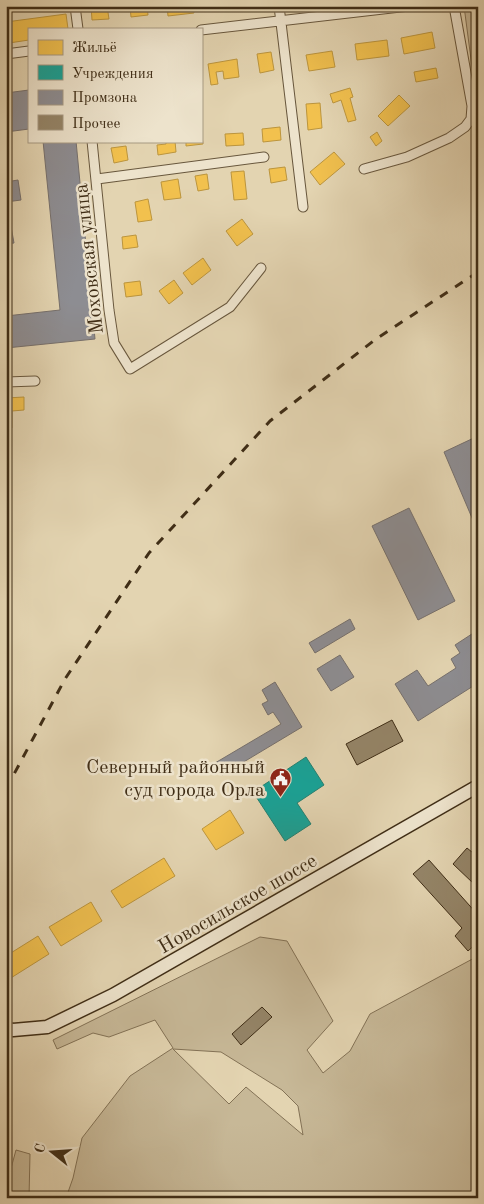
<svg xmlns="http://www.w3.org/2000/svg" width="484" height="1204" font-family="'Old Standard TT',serif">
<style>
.green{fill:#c7b897;stroke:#837256;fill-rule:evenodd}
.homes{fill:#f2c14e;stroke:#bc953d}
.public{fill:#17a398;stroke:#238071}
.industry{fill:#8d8d92;stroke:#76706d}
.building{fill:#948467;stroke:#3f2d16}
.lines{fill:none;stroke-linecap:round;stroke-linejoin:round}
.street-casing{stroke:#68573d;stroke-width:11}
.secondary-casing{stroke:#3f2d16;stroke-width:15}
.street{stroke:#ede3cc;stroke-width:9}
.secondary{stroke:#ede3cc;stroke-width:12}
.rail{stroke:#3f2d16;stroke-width:3;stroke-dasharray:9 9;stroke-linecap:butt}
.labels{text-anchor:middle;stroke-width:5;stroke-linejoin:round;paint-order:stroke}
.street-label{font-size:20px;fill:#3f2d16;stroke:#ede3cc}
.poi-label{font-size:20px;fill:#3f2d16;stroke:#ede3cc;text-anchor:end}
</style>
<rect width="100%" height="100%" fill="#e3d4b1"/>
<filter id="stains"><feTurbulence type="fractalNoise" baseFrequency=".004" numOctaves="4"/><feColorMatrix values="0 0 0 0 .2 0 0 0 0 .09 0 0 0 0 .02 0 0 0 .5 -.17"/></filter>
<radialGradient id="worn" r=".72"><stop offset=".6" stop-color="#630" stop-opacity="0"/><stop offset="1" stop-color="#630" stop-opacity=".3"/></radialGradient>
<path class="green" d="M464,6H478V106L477,105Z
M260,937L287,941L333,1021L307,1050L323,1073L350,1051L370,1014L478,956V1198H66L73,1178L82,1138L130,1076L173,1048L155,1020L109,1037L93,1033L57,1049L53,1040ZM173,1049L221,1052L282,1090L298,1106L303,1135L246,1087L229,1104Z
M16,1150L30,1154L29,1198H6V1172H10Z"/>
<path class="homes" d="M91,6H107L109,19L92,20Z
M130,6H147L148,15L131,17Z
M167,6H193L194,13L168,16Z
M66,14L68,29H29V40L9,43L6,22Z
M432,32L435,48L404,54L401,38Z
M387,40L389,56L357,60L355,44Z
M332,51L335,67L309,71L306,55Z
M271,52L274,70L260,73L257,54Z
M237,59L239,77L224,79L223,71L216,72L218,84L211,85L208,64Z
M436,68L438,78L416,82L414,72Z
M350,88L353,97L350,98L356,120L348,122L341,100L333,103L330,94Z
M399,95L410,106L388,126L378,116Z
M320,103L322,128L308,130L306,104Z
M201,127L203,144L186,146V141H201Z
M280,127L281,140L263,142L262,129Z
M377,132L382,141L376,146L370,137Z
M243,133L244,145L226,146L225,134Z
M166,141H175L176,152L158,155L157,145L166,144Z
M126,146L128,160L114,163L111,148Z
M334,152L345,164L320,185L310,172Z
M285,167L287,180L271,183L269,169Z
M244,171L247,199L234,200L231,172Z
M207,174L209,189L198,191L195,176Z
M178,179L181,198L164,200L161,182Z
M148,199L152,220L138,222L135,202Z
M242,219L253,234L237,246L226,231Z
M136,235L138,247L123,249L122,237Z
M203,258L211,270L192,285L183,273Z
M174,280L183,293L169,304L159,291Z
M140,281L142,295L126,297L124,283Z
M24,397V410L12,411V428H6V398Z
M230,810L244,833L216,850L202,829Z
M164,858L175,876L122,908L111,891Z
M91,902L102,921L61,946L49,927Z
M38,936L49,954L6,981V956Z"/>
<path class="public" d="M306,757L324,785L297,803L311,824L285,841L253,792Z"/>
<path class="industry" d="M29,90V129L6,132V93Z
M43,141H76L95,339L6,348V316L60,310Z
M18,180L21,200L6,202V182Z
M6,221H10L14,243L6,244Z
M478,436V532L444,452Z
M409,508L455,601L418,620L372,526Z
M350,619L355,629L315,653L309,643Z
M478,630V683L418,721L395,684L417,670L428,686L456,668L451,659L460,653L455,645Z
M340,655L354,677L331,691L317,669Z
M275,682L302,727L222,775L215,763L281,724L273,712L268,715L262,704L268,701L262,690Z"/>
<path class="building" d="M392,720L403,741L357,765L346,744Z
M467,848L478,857V881L474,884L453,864Z
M429,860L478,915V942L468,951L455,936L462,928L413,874Z
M262,1007L272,1017L241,1045L232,1034Z"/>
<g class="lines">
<defs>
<path id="street" d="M75,6L78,29
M279,6L303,207
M201,30L409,6
M6,54L29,51
M92,141L109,310L114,343L130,369L230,307L261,268
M364,169L407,157L449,138L465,127L471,119L472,106L454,6
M97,179L264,157
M6,382L35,381"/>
<path id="secondary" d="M6,1029L13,1030L47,1027L113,995L478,786"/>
</defs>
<use href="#street" class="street-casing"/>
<use href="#secondary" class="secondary-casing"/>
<use href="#street" class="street"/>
<use href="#secondary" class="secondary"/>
<path class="rail" d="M6,789L65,679L149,553L270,421L376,339L478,272"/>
</g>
<defs>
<symbol id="civic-pin" viewBox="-11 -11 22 30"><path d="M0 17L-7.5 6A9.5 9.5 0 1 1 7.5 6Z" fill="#8f2418" stroke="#ede3cc"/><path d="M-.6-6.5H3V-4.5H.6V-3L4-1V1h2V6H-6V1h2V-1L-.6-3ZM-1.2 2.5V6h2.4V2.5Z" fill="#fff"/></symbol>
</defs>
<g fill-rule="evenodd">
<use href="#civic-pin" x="268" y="766" width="25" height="34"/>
</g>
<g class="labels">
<g class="street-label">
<text transform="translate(88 259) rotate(-96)" y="7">Моховская улица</text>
<text transform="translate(237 903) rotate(-30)" y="7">Новосильское шоссе</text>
</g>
<g class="poi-label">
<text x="265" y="773">Северный районный<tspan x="265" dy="23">суд города Орла</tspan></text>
</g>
</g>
<rect width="484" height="1204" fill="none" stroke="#e3d4b1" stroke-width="25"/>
<rect x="8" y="8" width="469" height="1189" fill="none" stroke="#3f2d16" stroke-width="2.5"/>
<rect x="12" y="12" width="459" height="1179" fill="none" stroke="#3f2d16"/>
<rect x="28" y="28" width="175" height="115" fill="#ede3cc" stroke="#a79a83"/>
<rect x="38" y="40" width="25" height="15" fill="#f2c14e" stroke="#a79a83"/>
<text x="72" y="52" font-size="15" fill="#3f2d16">Жильё</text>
<rect x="38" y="65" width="25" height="15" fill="#17a398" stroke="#a79a83"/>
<text x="72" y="78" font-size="15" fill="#3f2d16">Учреждения</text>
<rect x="38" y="90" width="25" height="15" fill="#8d8d92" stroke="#a79a83"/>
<text x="72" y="102" font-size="15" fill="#3f2d16">Промзона</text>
<rect x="38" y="115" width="25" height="15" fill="#948467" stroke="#a79a83"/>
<text x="72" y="128" font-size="15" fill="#3f2d16">Прочее</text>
<g transform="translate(52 1152) rotate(287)" stroke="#ede3cc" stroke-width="4" paint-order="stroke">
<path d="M0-4L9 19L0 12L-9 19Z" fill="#3f2d16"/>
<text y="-8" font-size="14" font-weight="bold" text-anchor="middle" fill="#3f2d16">С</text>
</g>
<rect width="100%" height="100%" filter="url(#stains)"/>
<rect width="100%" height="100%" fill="url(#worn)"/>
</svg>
